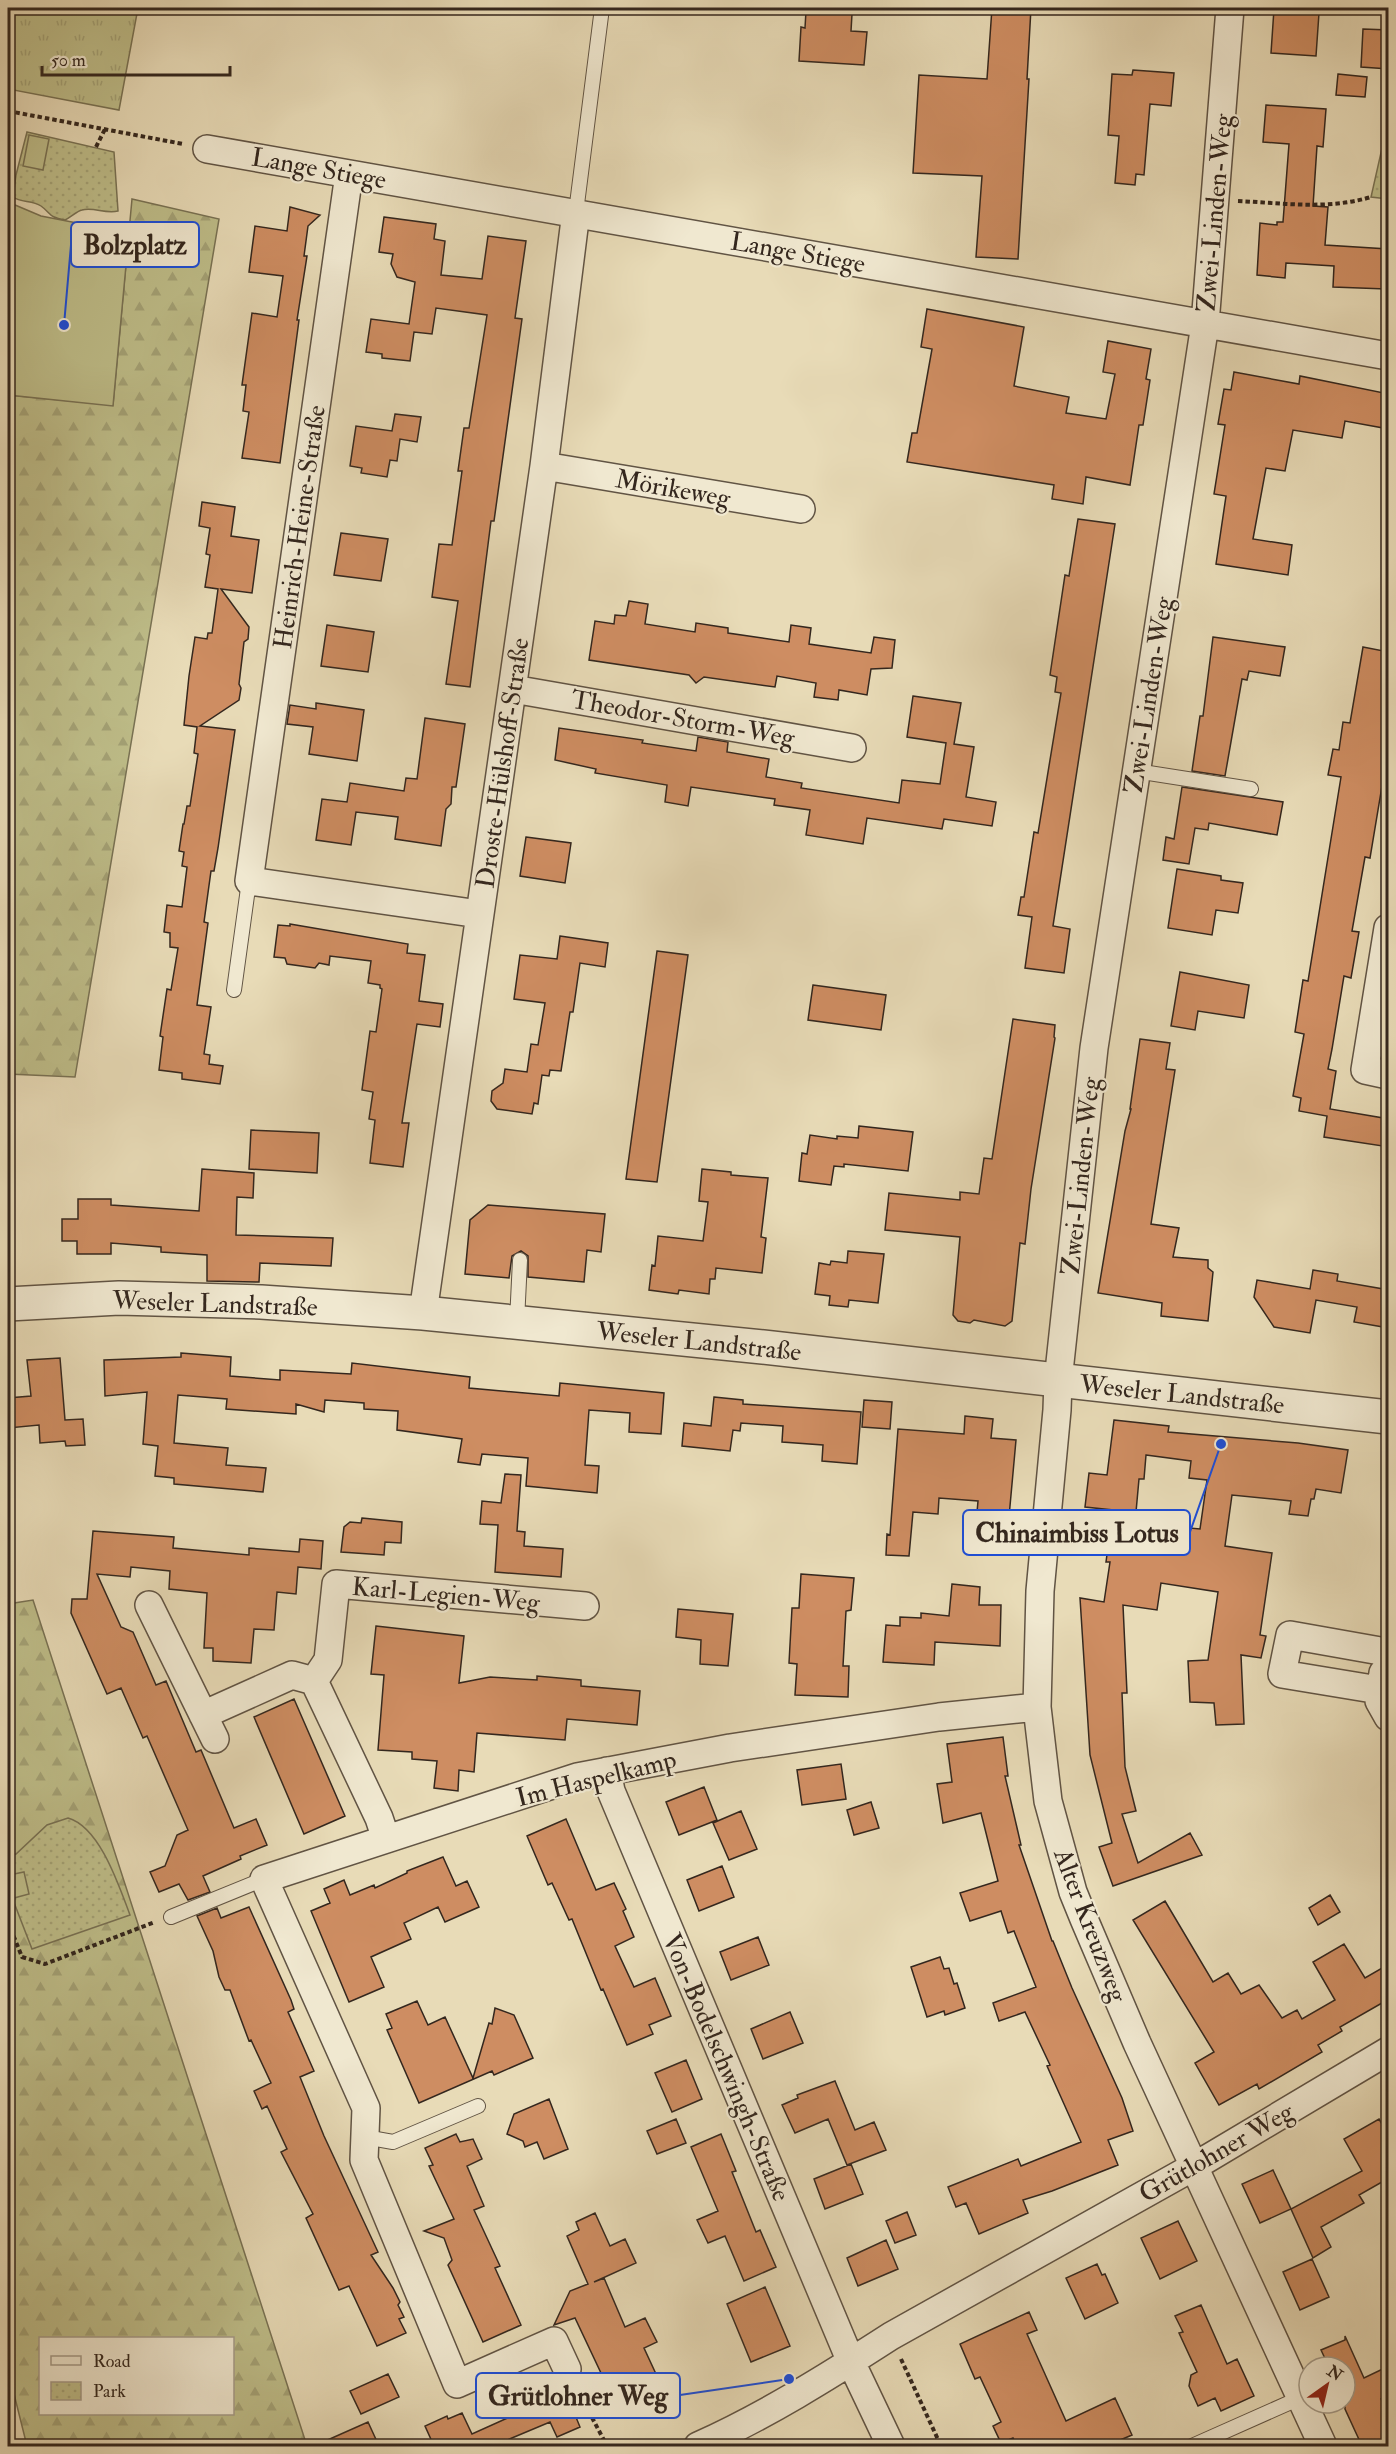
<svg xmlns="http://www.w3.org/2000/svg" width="1396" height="2454" font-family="'IM FELL Double Pica',serif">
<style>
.grass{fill:url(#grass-tufts);stroke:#797254;stroke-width:1.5}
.forest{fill:url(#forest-firs);stroke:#797254;stroke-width:1.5;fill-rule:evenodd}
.park{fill:url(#park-dots);stroke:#797254;stroke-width:1.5}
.garden{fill:#bebd89;stroke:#797254;stroke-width:1.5}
.building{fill:#ce8d62;stroke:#34271e;stroke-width:1.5;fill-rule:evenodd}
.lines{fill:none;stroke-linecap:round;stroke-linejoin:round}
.service-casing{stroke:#615444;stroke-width:16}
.minor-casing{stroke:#615444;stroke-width:30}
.tertiary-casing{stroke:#615444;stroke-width:36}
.path{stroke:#34271e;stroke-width:4;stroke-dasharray:4.5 3;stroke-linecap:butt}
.service{stroke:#f0e8d0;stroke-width:14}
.minor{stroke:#f0e8d0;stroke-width:27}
.tertiary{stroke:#f0e8d0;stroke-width:33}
.labels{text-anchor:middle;stroke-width:4.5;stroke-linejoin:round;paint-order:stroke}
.street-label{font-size:26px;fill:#34271e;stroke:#f0e8d0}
.leader{fill:none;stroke:#1d4ed8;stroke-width:2}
.callout-dot{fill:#1d4ed8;stroke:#f0e8d0;stroke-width:2}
.callout{fill:#f0e8d0;stroke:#1d4ed8;stroke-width:2}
.callout-label{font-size:27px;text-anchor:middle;font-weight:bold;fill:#34271e}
</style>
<defs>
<pattern id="grass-tufts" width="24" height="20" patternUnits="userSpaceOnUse" patternTransform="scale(1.5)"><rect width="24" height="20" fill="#bebd89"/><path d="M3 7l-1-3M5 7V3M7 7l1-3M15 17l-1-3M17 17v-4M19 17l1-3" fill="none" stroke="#a4a276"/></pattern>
<pattern id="forest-firs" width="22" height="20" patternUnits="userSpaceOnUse" patternTransform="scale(1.5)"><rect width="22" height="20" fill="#bebd89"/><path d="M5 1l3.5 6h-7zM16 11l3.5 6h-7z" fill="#a4a276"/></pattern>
<pattern id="park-dots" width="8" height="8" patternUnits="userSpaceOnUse" patternTransform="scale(1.5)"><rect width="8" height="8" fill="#bebd89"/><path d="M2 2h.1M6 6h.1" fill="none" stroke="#a4a276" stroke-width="1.8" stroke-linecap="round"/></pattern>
</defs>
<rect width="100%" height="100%" fill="#e8dbb7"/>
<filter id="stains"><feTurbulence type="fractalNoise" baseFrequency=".00333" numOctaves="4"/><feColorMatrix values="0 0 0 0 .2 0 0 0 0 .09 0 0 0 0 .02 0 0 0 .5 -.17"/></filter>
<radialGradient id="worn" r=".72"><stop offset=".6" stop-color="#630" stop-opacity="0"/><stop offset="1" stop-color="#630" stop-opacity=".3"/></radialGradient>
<path class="grass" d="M8,8H138L119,110L8,89Z"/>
<path class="forest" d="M132,199L219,219L75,1077L8,1074V395L113,405Z
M33,1600L307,2446H27L8,2370V1604ZM40,2338H232V2414H40Z"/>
<path class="park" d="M1388,124V199L1371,197L1387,126Z
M27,132L114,152L118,211C105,214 94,207 82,210C77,211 71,217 65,220C48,217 52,214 41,206C32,200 21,203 13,197L16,175Z
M68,1818C100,1827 119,1886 130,1915L32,1949L8,1887V1857L16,1854L47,1825Z"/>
<path class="garden" d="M29,135L49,139L43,170L23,166Z
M8,202L41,216L129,233L113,406L8,395Z
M24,1872L29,1894L14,1898L9,1875Z"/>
<path class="building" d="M992,8H1031L1027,79H1029L1018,259L976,257L982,176L913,173L919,75L987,79Z
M1274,9L1319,13L1316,56L1271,53Z
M806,11L852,14L851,31L867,32L864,65L799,61L801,27L805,28Z
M1363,29L1389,30V69L1361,67Z
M1133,70L1174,73L1171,106L1150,104L1144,175L1136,174L1135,185L1115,183L1119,136L1108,135L1112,74L1132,75Z
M1338,74L1367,77L1365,97L1336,95Z
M1266,105L1326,109L1323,147L1317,146L1313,206L1328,207L1325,245L1388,249L1386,289L1333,287L1334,266L1286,263L1285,278L1257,275L1260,223L1277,225V222H1283L1289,144L1263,142Z
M290,207L320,215L308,226L304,256H307L297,320H299L280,463L242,458L249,412L243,411L246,385H242L252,313L277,317L283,276L249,272L255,226L287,231Z
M384,217L436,224L434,239L445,241L441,275L482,279L488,236L526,241L515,318L522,319L494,521H491L470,687L446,684L458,601L432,597L439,544L452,545L462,471H458L464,428H469L487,315L436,308L432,334L414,332L410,361L382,358V354L366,352L371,319L409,324L415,282L397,277L391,264L393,254L379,252Z
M927,309L1024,327L1014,386L1069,397L1066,413L1106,419L1115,374L1103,372L1108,341L1151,349L1146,379L1150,380L1143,425H1139L1130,485L1086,477L1083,504L1052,499L1054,485L907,462L912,433H917L932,349L921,347Z
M1234,372L1299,384L1300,376L1389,394V429L1345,421L1342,438L1293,430L1285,471L1266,468L1253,539L1292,545L1288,575L1216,564L1226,496L1214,494L1225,425L1218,424L1224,389L1231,390Z
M395,414L421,417L417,442L400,439L397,461L390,460L387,477L361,473L362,468L350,466L356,426L392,431Z
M202,502L235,507L231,536L259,540L252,593L221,589L249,627L248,639L244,642L239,684L241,688L239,700L200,726L235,730L218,848L214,871H211L204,922L208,923L197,1005L211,1007L204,1054L210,1055L209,1064L223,1066L220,1084L182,1079V1073L159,1070L163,1037L160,1036L167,989L171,990L178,948L170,947V933L164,932L167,905L182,907L187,867L182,866L184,852L179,851L183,824H184L187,806H190L198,754L194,753L197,727L184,725L189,676L195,637L207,639L208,633H212L218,589L205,587L210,555L206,554L210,528L199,526Z
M1078,519L1115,524L1053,926L1070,929L1064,973L1025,968L1032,917L1018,915L1021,897H1024L1034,832L1038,833L1061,693L1055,692L1057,677L1050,675L1065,575L1069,576Z
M341,533L388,539L381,581L334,575Z
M629,601L648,604L645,624L695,632L696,623L728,628V633L789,642L791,625L811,628L809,644L871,653L874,637L895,640L892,668L871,669L867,695L839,690L838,700L814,697L816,683L777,676L775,687L704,677L696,683L689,675L589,660L595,621L614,624L615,615L626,616Z
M327,625L374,632L368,672L321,666Z
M1213,637L1285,647L1280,676L1249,671L1247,680L1242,679L1225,776L1192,771L1200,716H1203Z
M1363,647L1389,652V744L1370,858L1365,857L1352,931L1359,932L1351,978L1344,976L1332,1049L1328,1069L1336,1071L1330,1109L1389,1119V1147L1324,1137L1327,1116L1299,1111L1301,1098L1293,1096L1304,1034L1295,1032L1303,980L1308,981L1341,777L1328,775L1333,749L1339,750L1343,722L1350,723Z
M913,696L961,703L954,744L974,747L966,797L996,802L992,826L944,819L942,829L867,818L863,844L806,835L810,810L774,805L775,799L691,787L688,806L665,802L667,785L595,773L596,769L555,760L559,728L643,740L642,743L696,751L698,737L728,742L727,752L769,759L766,777L802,783L801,788L899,803L902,780L940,784L946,743L907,737Z
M316,703L364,710L357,761L309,754L313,727L287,724L290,705L316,709Z
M425,718L465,724L456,787H452L451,804L446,809L441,846L395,839L398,817L356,812L351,845L316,840L322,799L347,802L350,783L404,791L406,778L417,779Z
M1182,787L1283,802L1277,835L1209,823L1208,830L1195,828L1189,864L1163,860L1166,837L1174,839Z
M526,837L571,843L565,883L520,876Z
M1177,869L1221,876V880L1243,883L1238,913L1216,910L1212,935L1168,928Z
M290,924L408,944L407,953L425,955L419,1001L443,1004L440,1027L417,1024L402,1123H409L403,1167L370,1163L375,1120L369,1119L373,1092L362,1090L370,1031L376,1032L382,989L380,988V985L368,983L371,961L330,956L329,965L319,963L315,968L287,964L285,958L274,957L278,925L290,926Z
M560,936L608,943L605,967L580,963L573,1012H570L561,1071L550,1070L549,1076L542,1075L538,1104L534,1103L532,1114L497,1109L491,1101L492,1091L503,1083L505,1069L527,1072L531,1044L538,1045L545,1003L514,999L520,955L557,959Z
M657,951L688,955L657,1182L626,1179Z
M1180,972L1249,985L1244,1018L1198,1011L1195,1030L1171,1026Z
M813,985L886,995L881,1030L808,1020Z
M1013,1019L1055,1025L1054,1037L1055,1038L1031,1189L1025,1244L1020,1243L1012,1321L1005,1326L974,1320L970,1323L958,1321L953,1315L960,1237L885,1230L889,1193L960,1200V1192L979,1194L984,1158L992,1159Z
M1140,1039L1170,1043L1166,1069L1175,1070L1151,1224L1179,1228L1173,1257L1208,1260V1268L1213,1272L1208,1321L1161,1316L1162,1303L1098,1293L1125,1131L1131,1109H1130Z
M859,1126L913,1132L908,1171L844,1164V1167L834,1166L831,1185L799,1181L802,1153L807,1154L810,1135L837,1139V1136L858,1138Z
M251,1130L319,1133L317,1173L249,1169Z
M202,1169L254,1173L253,1198L237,1197L236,1235L333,1238L331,1266L260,1263L259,1282L207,1281V1255L161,1252V1247L111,1243V1254H77V1241H62V1219H78V1199H111V1205L199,1211Z
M702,1169L731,1172V1175L768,1178L761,1237L766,1238L762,1273L716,1268L715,1279H710L709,1294L679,1290L678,1294L649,1290L652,1265L655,1266L658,1236L703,1241L708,1202L699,1201Z
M488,1205L605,1214L601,1252L587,1250L584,1282L528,1277V1256L521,1251L512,1256L509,1278L465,1274L470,1220Z
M848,1251L884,1254L878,1303L849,1300L848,1307L829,1305L830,1296L815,1294L819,1263L830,1265L831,1261L847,1263Z
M1313,1270L1338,1274L1337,1281L1389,1290V1328L1354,1322L1357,1307L1316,1300L1310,1333L1274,1327L1254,1297L1257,1280L1310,1289Z
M181,1353L231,1357L230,1376L280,1380V1370L351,1374L352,1363L470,1377L469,1388L559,1396L560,1383L664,1393L661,1434L629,1432L630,1413L589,1410L585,1465L599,1466L597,1493L526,1486L528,1458L482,1454L480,1465L458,1462L462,1439L397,1430L398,1411L364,1409V1403L325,1400L324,1412L296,1404V1414L226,1409L227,1399L178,1395L174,1443L228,1448L226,1465L266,1468L263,1492L174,1484V1478L155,1476L158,1446L143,1444L147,1392L105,1396L104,1360L181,1357Z
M60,1358L65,1420L83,1419L85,1445L66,1446L65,1441L40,1443L39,1425L8,1428V1398L31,1396L27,1360Z
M714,1397L743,1400V1404L861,1412L857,1464L822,1461L823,1445L782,1442L783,1426L741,1423L740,1431L733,1430L730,1451L682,1446L684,1423L711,1426Z
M864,1400L892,1402L890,1429L862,1427Z
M965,1416L993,1419L991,1438L1016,1440L1006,1550L974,1547L978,1501L939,1498L938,1514L913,1512L909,1556L886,1555L887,1534L890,1535L898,1429L964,1434Z
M1114,1420L1169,1426L1168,1432L1298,1443L1348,1450L1341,1493L1316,1489L1314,1499H1311L1308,1516L1289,1514L1291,1501L1232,1495L1225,1546L1272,1553L1260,1635L1266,1636L1261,1658L1241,1655L1244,1724L1216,1725L1214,1703L1190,1702L1188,1661L1208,1660L1218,1592L1161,1583L1157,1610L1123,1605L1127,1693H1122L1125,1767L1136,1811L1122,1814L1138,1863L1190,1833L1202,1855L1113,1886L1099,1847L1112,1843L1090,1755L1080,1598L1104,1602L1110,1562H1106L1113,1510L1085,1507L1089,1473L1107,1475ZM1146,1455L1191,1461L1189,1478L1207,1480L1200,1529L1135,1523L1139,1479H1144Z
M505,1474L521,1475L517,1531L525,1532L524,1546L563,1549L561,1577L495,1572L498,1525L480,1524L482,1501L501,1503Z
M362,1518L402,1522L401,1543L385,1542L384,1555L341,1552L344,1527L350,1522L361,1523Z
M93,1531L174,1537L173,1548L249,1555V1548L299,1552L300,1539L323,1541L321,1569L298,1567L296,1594L277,1592L274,1630L254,1629L251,1663L213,1661V1648H204L207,1593L169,1589L170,1571L131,1567L130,1577L97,1574L121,1627L133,1632L156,1685L166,1681L196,1752L201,1750L234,1828L256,1819L267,1845L240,1856L241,1859L203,1876L210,1892L188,1900L179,1884L159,1892L150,1872L165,1866L177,1835L188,1830L147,1736L143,1738L121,1688L107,1694L71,1613L72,1599H87Z
M801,1574L854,1578L851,1610L846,1611L843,1666H849L848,1697L795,1695L797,1664L789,1663L792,1608H799Z
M952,1584L980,1587L979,1605H1001L1000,1646L935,1642L934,1665L883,1662L886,1625L900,1626V1617L921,1618V1613L949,1616Z
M678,1609L733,1614L728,1666L700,1664L701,1640L676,1637Z
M376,1626L464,1636L459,1683L490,1677L537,1680V1676L581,1680V1686L640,1691L637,1725L567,1719L565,1740L477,1733L474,1772L459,1770L458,1791L434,1788L437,1761L412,1759V1752L378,1750L384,1675L371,1674Z
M294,1699L345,1816L304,1834L254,1717Z
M1003,1737L1008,1776H1005L1021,1845H1019L1052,1941H1053L1072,1988L1122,2098L1133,2131L1108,2140L1118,2165L1052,2191L1023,2200L1028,2213L979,2234L966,2203L956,2207L948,2187L1018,2159L1021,2166L1081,2142L1047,2066L1050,2065L1025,2012L999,2021L993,2003L1036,1987L1014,1931L1008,1933L1001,1911L970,1921L960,1893L998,1881L981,1813L943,1823L937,1784L952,1782L947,1744Z
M841,1764L846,1799L802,1805L797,1770Z
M704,1787L717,1820L679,1835L666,1802Z
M871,1802L879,1828L854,1835L847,1810Z
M741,1811L757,1849L729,1860L713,1823Z
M566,1819L596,1890L614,1883L626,1909L623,1911L634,1937L615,1946L634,1987L655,1978L671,2016L649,2025L653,2034L627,2045L603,1989L601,1990L572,1919L569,1920L552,1883L548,1885L527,1836Z
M443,1857L456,1886L467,1881L479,1907L445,1922L438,1907L404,1923L411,1939L371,1957L384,1987L349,2002L311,1911L330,1903L324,1889L344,1880L350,1895L374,1885L375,1888L407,1873V1871Z
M722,1866L734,1897L699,1911L687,1880Z
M1330,1895L1340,1912L1318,1925L1309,1908Z
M1165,1901L1213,1982L1228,1973L1241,1994L1259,1985L1282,2018L1297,2010L1302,2019L1335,2000L1313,1962L1344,1944L1365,1978L1389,1964V1999L1340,2027L1342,2031L1318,2045L1322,2052L1259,2089L1257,2084L1219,2105L1195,2063L1214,2052L1133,1920Z
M249,1907L291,2000L294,2009L288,2012L314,2071L300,2077L324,2136L378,2252L371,2255L393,2288L400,2302L398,2305L404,2317L399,2319L406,2333L377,2346L349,2286L339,2290L306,2218L313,2214L281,2152L287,2149L267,2106L262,2109L254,2091L271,2083L251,2040L249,2041L230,1990H225L219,1977L213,1951L197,1916L217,1908L221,1918Z
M758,1937L769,1965L731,1980L720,1952Z
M940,1957L944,1969L949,1968L954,1984L957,1983L965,2008L945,2015L944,2011L927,2017L911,1967Z
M417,2001L428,2025L445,2017L473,2078L489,2023L492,2024L495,2008L514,2015L533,2058L494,2075L492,2071L419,2103L387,2030L392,2028L386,2014Z
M790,2012L803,2043L763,2059L751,2029Z
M686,2060L702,2099L672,2112L655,2073Z
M835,2081L855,2130L874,2122L886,2150L847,2165L828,2119L795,2133L782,2105L798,2098L797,2095Z
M549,2099L568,2149L544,2159L537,2142L525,2147L523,2141L507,2134L514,2114Z
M676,2119L686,2143L657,2154L647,2131Z
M1379,2119L1389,2136V2178L1359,2195L1364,2203L1321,2227L1331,2247L1313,2258L1291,2209L1362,2171L1344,2139Z
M456,2134L460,2142L473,2139L482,2159L467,2166L484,2206L474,2210L500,2266L495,2268L521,2325L483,2342L448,2265L452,2260L444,2238L424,2231L454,2219L429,2166L433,2165L425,2148Z
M721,2134L736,2171L732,2172L756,2232L760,2230L776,2267L744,2281L725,2236L708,2243L697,2220L718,2211L691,2147Z
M851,2164L863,2194L825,2209L814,2179Z
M1273,2170L1291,2209L1260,2223L1242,2184Z
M907,2212L916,2235L895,2243L886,2221Z
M595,2213L610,2246L625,2239L636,2263L594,2282L604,2278L625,2327L645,2318L657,2342L644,2348L663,2389L618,2409L575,2318L554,2325L570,2291L588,2284L567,2236L579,2230L576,2222Z
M1178,2221L1197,2261L1160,2279L1141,2238Z
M886,2240L898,2269L858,2286L847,2258Z
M1312,2259L1329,2297L1300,2310L1283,2272Z
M1097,2264L1102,2275L1105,2274L1118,2303L1085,2319L1066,2278Z
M765,2287L790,2346L751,2362L727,2304Z
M1201,2305L1227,2364L1237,2359L1254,2396L1221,2411L1215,2398L1198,2406L1189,2386L1191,2375L1197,2372L1179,2333L1183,2332L1175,2316Z
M1029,2312L1037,2330L1027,2334L1066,2421L1115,2398L1132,2435L1106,2446H1017L1013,2438L1001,2443L993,2426L1001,2422L980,2377L975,2379L960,2344Z
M1345,2336L1364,2378L1389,2366V2396L1381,2399L1389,2416V2446H1362L1345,2409V2367H1329L1321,2350L1345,2340Z
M388,2374L399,2397L361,2414L350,2391Z
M547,2381L557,2406L569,2400L580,2427L557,2437L550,2422L493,2446H434L425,2426L447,2416L448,2419L462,2413L472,2434L523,2411L516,2395Z
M368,2422L379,2446H314Z"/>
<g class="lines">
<defs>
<path id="service" d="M576,212L602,8
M1136,771L1251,789
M234,990L249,881
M517,1321L520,1260
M171,1917L264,1879
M365,2137L393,2142L478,2106
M1192,2446L1300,2398"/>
<path id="minor" d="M1230,8L1205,324L1094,1048L1058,1381L1057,1410L1040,1591L1037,1707L1048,1801L1073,1892L1084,1919L1137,2043L1323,2446
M207,149L1388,356
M349,174L249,881L479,914
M544,466L801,509
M513,689L852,748
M1388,928L1365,1070L1388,1075
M423,1313L544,466L576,212
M149,1605L215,1739
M1383,1673L1379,1701L1388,1717
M1379,1690L1282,1674L1290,1635L1386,1652
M203,1715L292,1675L314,1681
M607,1771L611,1791L851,2362L891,2446
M386,1839L379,1818L314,1681L328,1660L336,1584L585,1606
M567,2369L554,2341L457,2384L364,2160L366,2108L264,1879L577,1777L730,1748L939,1717L1037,1707
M698,2446C765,2416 829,2376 891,2336L1195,2166L1388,2051"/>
<path id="tertiary" d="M8,1304L119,1298L261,1302L423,1313L763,1347L1388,1417"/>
</defs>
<use href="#service" class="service-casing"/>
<use href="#minor" class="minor-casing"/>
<use href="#tertiary" class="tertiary-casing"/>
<path class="path" d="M8,111L183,144
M96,147L105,129
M1238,201C1282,203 1328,210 1371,197
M8,1922L22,1957L45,1964L155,1922
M901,2359L941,2446
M578,2391L607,2446"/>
<use href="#service" class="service"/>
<use href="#minor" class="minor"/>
<use href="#tertiary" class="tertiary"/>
</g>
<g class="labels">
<g class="street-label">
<text transform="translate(319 168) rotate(10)" y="9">Lange Stiege</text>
<text transform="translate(1214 213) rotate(-85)" y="9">Zwei-Linden-Weg</text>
<text transform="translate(798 252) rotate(10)" y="9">Lange Stiege</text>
<text transform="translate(673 488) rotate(10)" y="9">Mörikeweg</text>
<text transform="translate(299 527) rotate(-82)" y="9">Heinrich-Heine-Straße</text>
<text transform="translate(1148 695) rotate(-81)" y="9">Zwei-Linden-Weg</text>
<text transform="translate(683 718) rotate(10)" y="9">Theodor-Storm-Weg</text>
<text transform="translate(502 763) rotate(-82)" y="9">Droste-Hülshoff-Straße</text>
<text transform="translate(1080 1176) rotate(-84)" y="9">Zwei-Linden-Weg</text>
<text transform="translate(215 1303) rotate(2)" y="9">Weseler Landstraße</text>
<text transform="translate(699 1341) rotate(6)" y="9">Weseler Landstraße</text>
<text transform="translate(1182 1394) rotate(6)" y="9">Weseler Landstraße</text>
<text transform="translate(446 1594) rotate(5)" y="9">Karl-Legien-Weg</text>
<text transform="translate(596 1778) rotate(-14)" y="9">Im Haspelkamp</text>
<text transform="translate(1091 1925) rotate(69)" y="9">Alter Kreuzweg</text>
<text transform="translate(727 2067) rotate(67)" y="9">Von-Bodelschwingh-Straße</text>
<text transform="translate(1216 2152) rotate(-30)" y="9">Grütlohner Weg</text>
</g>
</g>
<path class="leader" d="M64 325L71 245M1221 1444L1190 1532M789 2379L680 2395"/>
<g class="callout-dot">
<circle cx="64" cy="325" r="6"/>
<circle cx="1221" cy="1444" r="6"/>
<circle cx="789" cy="2379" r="6"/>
</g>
<g class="callout">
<rect x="71" y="222" width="128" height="45" rx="6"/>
<rect x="963" y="1510" width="227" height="45" rx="6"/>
<rect x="476" y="2373" width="204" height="45" rx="6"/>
</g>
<g class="callout-label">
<text x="135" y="254">Bolzplatz</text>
<text x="1077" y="1542">Chinaimbiss Lotus</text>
<text x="578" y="2405">Grütlohner Weg</text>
</g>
<rect width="1396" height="2454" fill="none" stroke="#e8dbb7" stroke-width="30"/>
<rect x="9" y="9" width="1378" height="2436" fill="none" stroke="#34271e" stroke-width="3"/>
<rect x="15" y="15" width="1366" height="2424" fill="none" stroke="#34271e" stroke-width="1.5"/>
<rect x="39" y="2337" width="195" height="78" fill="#f0e8d0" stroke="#a59b89" stroke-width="1.5"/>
<rect x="51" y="2356" width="30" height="9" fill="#f0e8d0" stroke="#a59b89" stroke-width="1.5"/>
<text x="93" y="2367" font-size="18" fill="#34271e">Road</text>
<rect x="51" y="2382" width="30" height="18" fill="url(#park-dots)" stroke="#a59b89" stroke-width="1.5"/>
<text x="93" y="2397" font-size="18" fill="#34271e">Park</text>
<g transform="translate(1327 2385) rotate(34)"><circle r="28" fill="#f0e8d0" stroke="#a59b89" stroke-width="1.5"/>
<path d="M0-4.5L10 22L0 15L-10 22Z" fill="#8f2418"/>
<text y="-9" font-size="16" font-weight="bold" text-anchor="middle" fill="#34271e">N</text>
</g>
<path d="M42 66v9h188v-9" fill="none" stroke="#34271e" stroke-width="3"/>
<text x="51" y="66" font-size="18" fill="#34271e" stroke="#f0e8d0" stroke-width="4.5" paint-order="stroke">50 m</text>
<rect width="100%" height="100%" filter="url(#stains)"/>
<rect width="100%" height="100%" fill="url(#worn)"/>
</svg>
